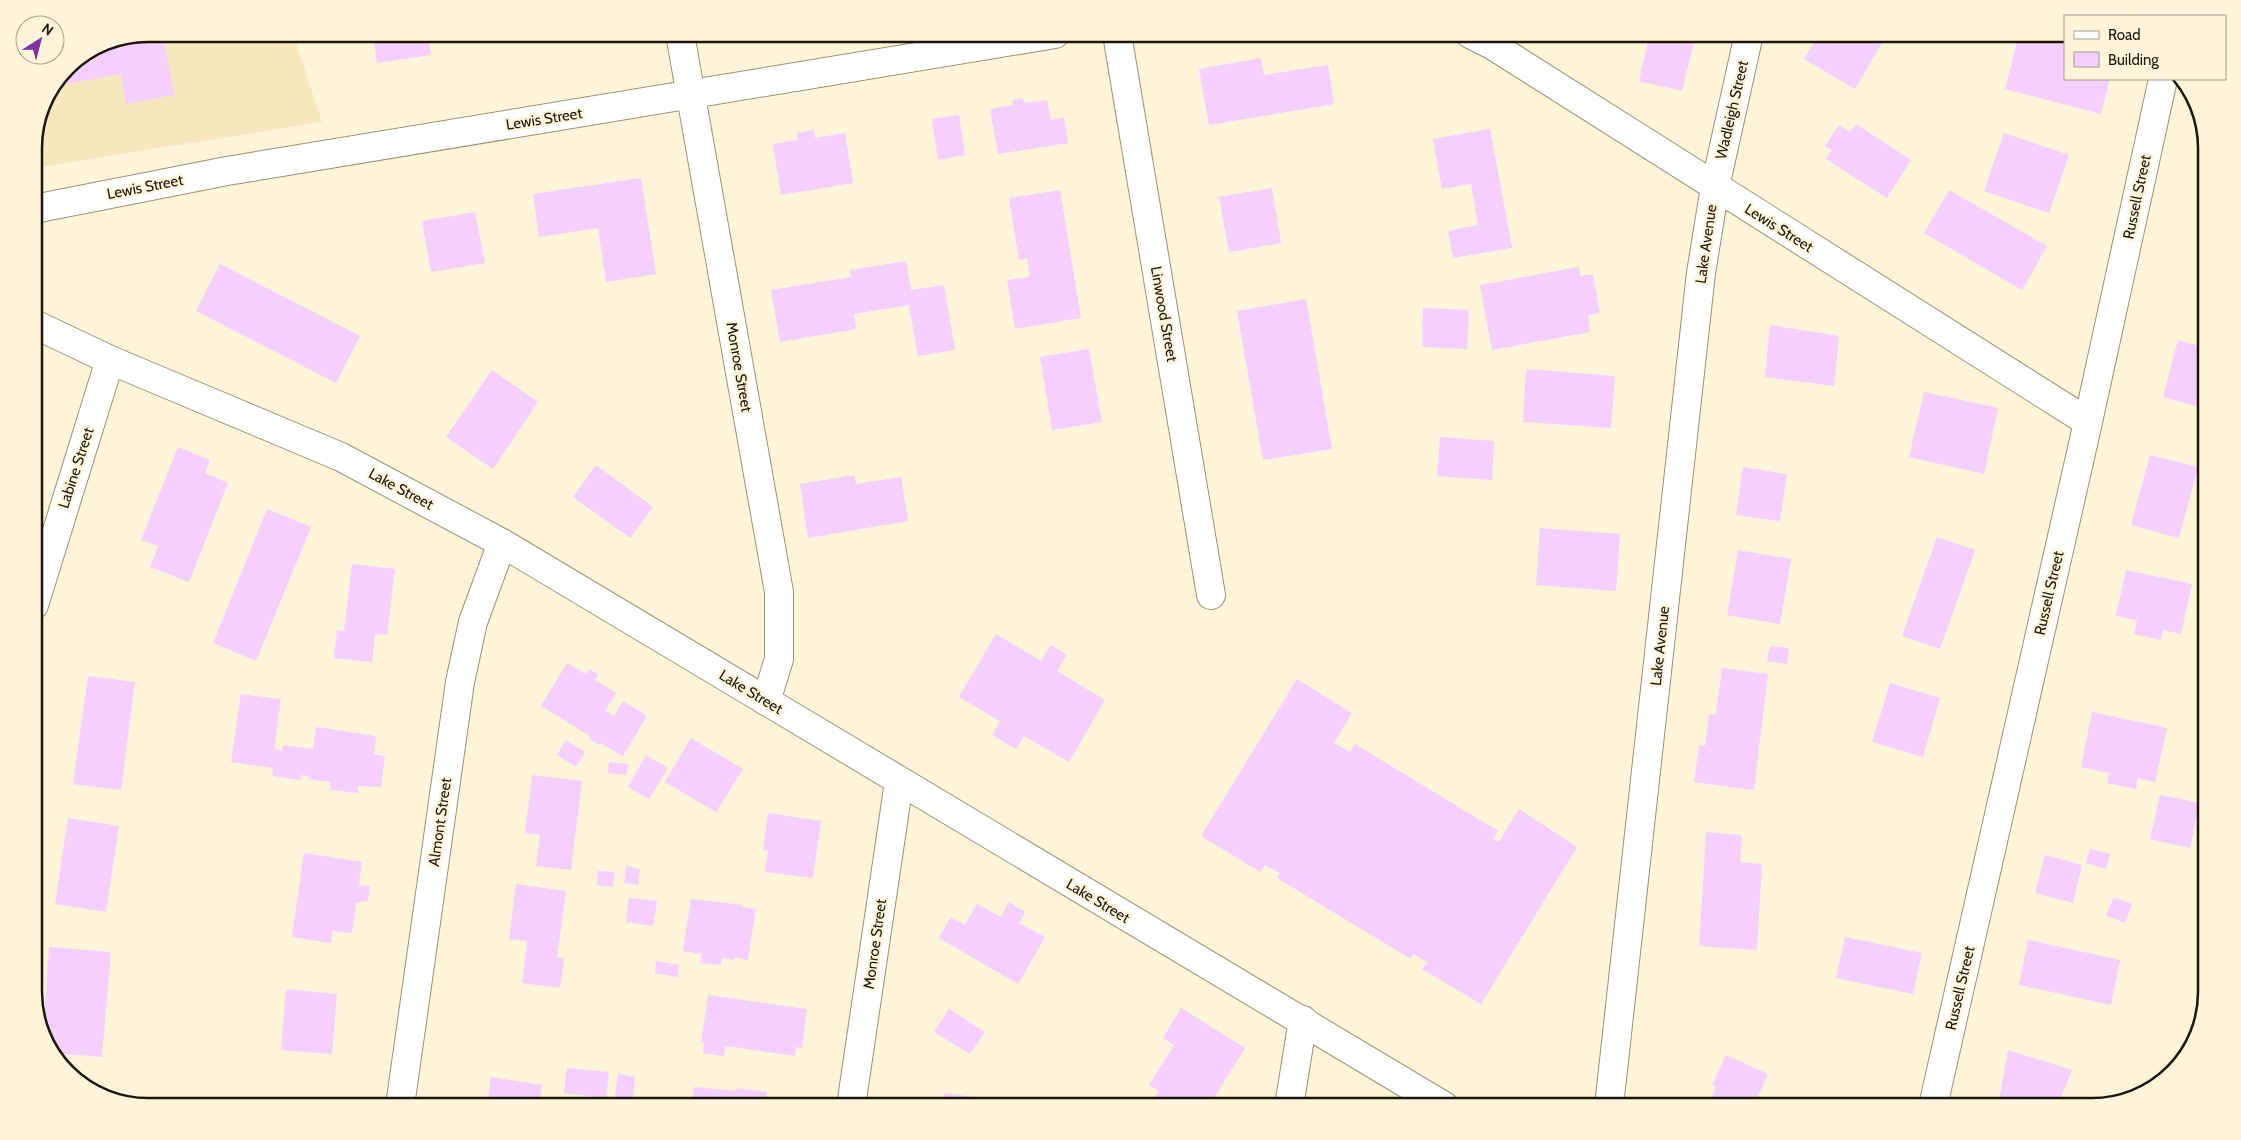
<svg xmlns="http://www.w3.org/2000/svg" width="2241" height="1140" font-family="Cabin,sans-serif">
<style>
.built{fill:#f7e7bf}
.building{fill:#f5cffd}
.lines{fill:none;stroke-linecap:round;stroke-linejoin:round}
.minor-casing{stroke:#9d9173;stroke-width:30}
.tertiary-casing{stroke:#9d9173;stroke-width:30}
.minor{stroke:#fff;stroke-width:28}
.tertiary{stroke:#fff;stroke-width:28}
.labels{text-anchor:middle;stroke-width:5;stroke-linejoin:round;paint-order:stroke}
.street-label{font-size:15px;fill:#1b170b;stroke:#fef4da}
.rim{fill:none;stroke:#1b170b;stroke-width:2.5}
</style>
<rect width="100%" height="100%" fill="#fef4da"/>
<path class="built" d="M148,34H293L322,122L34,168V141L43,104L67,67L105,42Z"/>
<path class="building" d="M148,34H163L174,95L126,104L121,74L55,86L67,67L105,42Z
M373,34H428L431,55L377,63Z
M500,34H529V35L501,40Z
M1626,34H1696L1682,91L1639,81L1648,42L1625,37Z
M1819,34H1887L1855,89L1804,59Z
M2019,34H2065V79H2110L2101,114L2005,89Z
M1261,58L1264,75L1328,65L1334,104L1209,125L1199,69Z
M1023,98L1024,103L1047,100L1051,120L1064,117L1068,143L998,154L990,109L1013,105L1012,100Z
M959,115L965,155L938,160L932,119Z
M1856,124L1911,160L1887,198L1826,159L1832,150L1825,146L1839,125L1850,132Z
M1490,129L1512,248L1453,258L1448,231L1478,225L1471,184L1442,189L1433,139Z
M814,130L815,138L845,133L853,183L781,195L773,144L798,140L797,133Z
M2004,133L2069,155L2049,213L1984,191Z
M641,178L656,274L606,282L598,228L539,237L533,194Z
M1272,188L1281,243L1229,252L1219,197Z
M1060,190L1081,318L1015,329L1007,280L1030,277L1027,258L1019,260L1009,198Z
M1949,190L2047,246L2022,290L1924,233Z
M475,212L485,263L431,272L422,221Z
M906,261L911,290L944,285L955,350L918,356L909,305L854,314L856,329L780,342L771,290L851,277L850,270Z
M220,264L360,336L336,383L196,311Z
M1579,267L1580,276L1593,274L1600,313L1588,315L1590,332L1492,350L1480,285Z
M1306,299L1332,449L1263,460L1237,311Z
M1423,308L1469,310L1467,349L1422,347Z
M1770,325L1839,336L1834,386L1765,377Z
M2178,340L2207,348V409L2163,397Z
M1089,349L1102,422L1052,430L1040,357Z
M1526,369L1615,376L1611,428L1523,422Z
M492,370L538,402L493,469L446,437Z
M1924,392L1998,408L1984,474L1909,457Z
M1440,437L1494,441L1492,480L1437,476Z
M178,447L210,460L205,473L228,483L189,582L150,567L158,546L141,540Z
M2150,455L2198,467L2179,538L2131,525Z
M596,465L653,507L630,538L573,497Z
M1743,467L1787,474L1780,521L1736,515Z
M854,475L856,484L901,477L908,521L808,538L800,484Z
M267,509L311,527L256,661L213,643Z
M1540,528L1620,534L1616,591L1536,585Z
M1937,537L1975,550L1940,649L1902,636Z
M1738,550L1791,559L1780,624L1727,615Z
M352,564L395,569L387,635L375,634L372,662L334,658L337,630L344,631Z
M2126,570L2192,584L2181,634L2163,630L2161,640L2134,634L2137,620L2116,616Z
M996,634L1041,661L1051,645L1067,655L1057,671L1105,700L1069,762L1024,736L1016,749L992,735L1000,721L959,697Z
M1770,646L1789,648L1787,664L1767,661Z
M567,663L586,674L589,669L598,674L595,680L616,693L605,711L614,716L623,701L647,716L623,756L600,743L599,745L589,738L590,736L541,706Z
M1722,668L1768,674L1754,790L1694,782L1699,745L1705,746L1709,715L1716,714Z
M88,676L135,682L121,790L73,784Z
M1297,679L1352,713L1334,743L1350,752L1355,744L1498,831L1493,839L1499,842L1519,809L1577,847L1481,1004L1422,969L1427,962L1413,954L1411,959L1277,878L1280,873L1265,865L1260,872L1201,836Z
M1890,683L1940,698L1923,757L1872,742Z
M241,694L281,699L274,749L282,751L283,745L313,749L316,727L376,736L374,754L385,756L381,787L358,786V793L330,790L331,782L308,779V776L301,775L300,780L272,776L273,768L231,762Z
M2092,712L2167,728L2155,782L2138,778L2136,789L2107,783L2109,773L2081,767Z
M691,738L743,769L716,812L665,782Z
M566,740L585,752L576,767L557,755Z
M646,755L668,768L649,799L628,787Z
M609,762L628,764L626,775L608,773Z
M532,775L582,781L571,870L536,866L540,835L525,833Z
M2160,795L2200,803L2190,848L2150,839Z
M768,813L821,821L813,878L765,872L768,851L763,850Z
M68,818L119,826L106,912L55,904Z
M1706,832L1742,835L1740,862L1762,864L1757,950L1699,946Z
M2090,849L2110,854L2106,869L2086,863Z
M304,853L362,862L359,885L370,886L368,901L356,903L352,933L332,931L331,943L292,937Z
M2045,855L2082,865L2073,903L2035,893Z
M626,866L640,869L638,885L624,883Z
M598,871L615,872L613,887L597,885Z
M516,884L566,891L557,958H564L560,988L522,983L527,941L509,939Z
M2114,897L2132,904L2125,923L2106,915Z
M629,898L657,901L653,926L626,922Z
M691,899L743,905L742,907L756,909L748,960L735,957L734,960L722,958L721,965L700,963L702,954L683,951Z
M1009,902L1025,912L1019,923L1045,937L1018,984L939,938L951,917L965,925L977,904L1001,917Z
M1845,937L1922,953L1913,994L1836,978Z
M2028,940L2120,960L2111,1005L2019,985Z
M49,947L111,952L102,1057L52,1053L43,1026Z
M656,961L679,965L678,977L655,973Z
M286,989L337,994L332,1054L281,1050Z
M708,995L807,1009L802,1048L796,1047L795,1056L725,1046L724,1056L703,1053L704,1043H701Z
M1181,1008L1245,1048L1209,1106H1151L1150,1105L1159,1091L1149,1085L1174,1045L1163,1038Z
M949,1009L985,1032L970,1054L934,1032Z
M2008,1050L2072,1070L2057,1106H1998Z
M1726,1055L1768,1074L1755,1103L1749,1101L1747,1106H1689L1692,1099L1708,1105L1716,1087L1712,1085Z
M567,1068L609,1072L606,1098L564,1093Z
M618,1074L635,1077L632,1104L614,1101Z
M491,1077L542,1085L539,1106H487Z
M694,1087L736,1091V1088L767,1092L766,1101L793,1104V1106H692Z
M944,1093L989,1099L988,1106H942Z"/>
<g class="lines">
<defs>
<path id="minor" d="M680,34L779,592V659L766,701
M1117,34L1211,595
M1470,34L1492,45L2088,422
M34,209L227,171L1055,34
M34,605L110,360
M851,1106L899,782
M1289,1106L1303,1020
M1609,1106L1701,273L1715,187L1749,34
M1933,1106L2088,422L2163,79"/>
<path id="tertiary" d="M34,324L110,360L341,457L502,543L1444,1106
M400,1106L460,682L473,622L502,543"/>
</defs>
<use href="#minor" class="minor-casing"/>
<use href="#tertiary" class="tertiary-casing"/>
<use href="#minor" class="minor"/>
<use href="#tertiary" class="tertiary"/>
</g>
<g class="labels">
<g class="street-label">
<text transform="translate(1732 110) rotate(-77)" y="5">Wadleigh Street</text>
<text transform="translate(544 119) rotate(-9)" y="5">Lewis Street</text>
<text transform="translate(145 187) rotate(-11)" y="5">Lewis Street</text>
<text transform="translate(2137 197) rotate(-78)" y="5">Russell Street</text>
<text transform="translate(1779 228) rotate(32)" y="5">Lewis Street</text>
<text transform="translate(1706 244) rotate(-82)" y="5">Lake Avenue</text>
<text transform="translate(1164 314) rotate(80)" y="5">Linwood Street</text>
<text transform="translate(739 367) rotate(80)" y="5">Monroe Street</text>
<text transform="translate(76 468) rotate(-72)" y="5">Labine Street</text>
<text transform="translate(401 489) rotate(28)" y="5">Lake Street</text>
<text transform="translate(2049 593) rotate(-77)" y="5">Russell Street</text>
<text transform="translate(1660 646) rotate(-84)" y="5">Lake Avenue</text>
<text transform="translate(751 692) rotate(31)" y="5">Lake Street</text>
<text transform="translate(440 822) rotate(-82)" y="5">Almont Street</text>
<text transform="translate(1098 901) rotate(31)" y="5">Lake Street</text>
<text transform="translate(875 944) rotate(-82)" y="5">Monroe Street</text>
<text transform="translate(1960 988) rotate(-77)" y="5">Russell Street</text>
</g>
</g>
<path d="M0 0H2241V1140H0ZM148 42H2092A106 106 0 0 1 2198 148V992A106 106 0 0 1 2092 1098H148A106 106 0 0 1 42 992V148A106 106 0 0 1 148 42Z" fill="#fef4da" fill-rule="evenodd"/>
<path class="rim" d="M148 42H2092A106 106 0 0 1 2198 148V992A106 106 0 0 1 2092 1098H148A106 106 0 0 1 42 992V148A106 106 0 0 1 148 42Z"/>
<rect x="2064" y="15" width="162" height="65" fill="#fef4da" stroke="#a39c87"/>
<rect x="2074" y="31" width="25" height="8" fill="#ffffff" stroke="#a39c87"/>
<text x="2108" y="40" font-size="15" fill="#1b170b">Road</text>
<rect x="2074" y="52" width="25" height="15" fill="#f5cffd" stroke="#a39c87"/>
<text x="2108" y="65" font-size="15" fill="#1b170b">Building</text>
<g transform="translate(40 40) rotate(36)"><circle r="24" fill="#fef4da" stroke="#a39c87"/>
<path d="M0-4L9 19L0 12L-9 19Z" fill="#7f32a3"/>
<text y="-8" font-size="14" font-weight="bold" text-anchor="middle" fill="#1b170b">N</text>
</g>
</svg>
